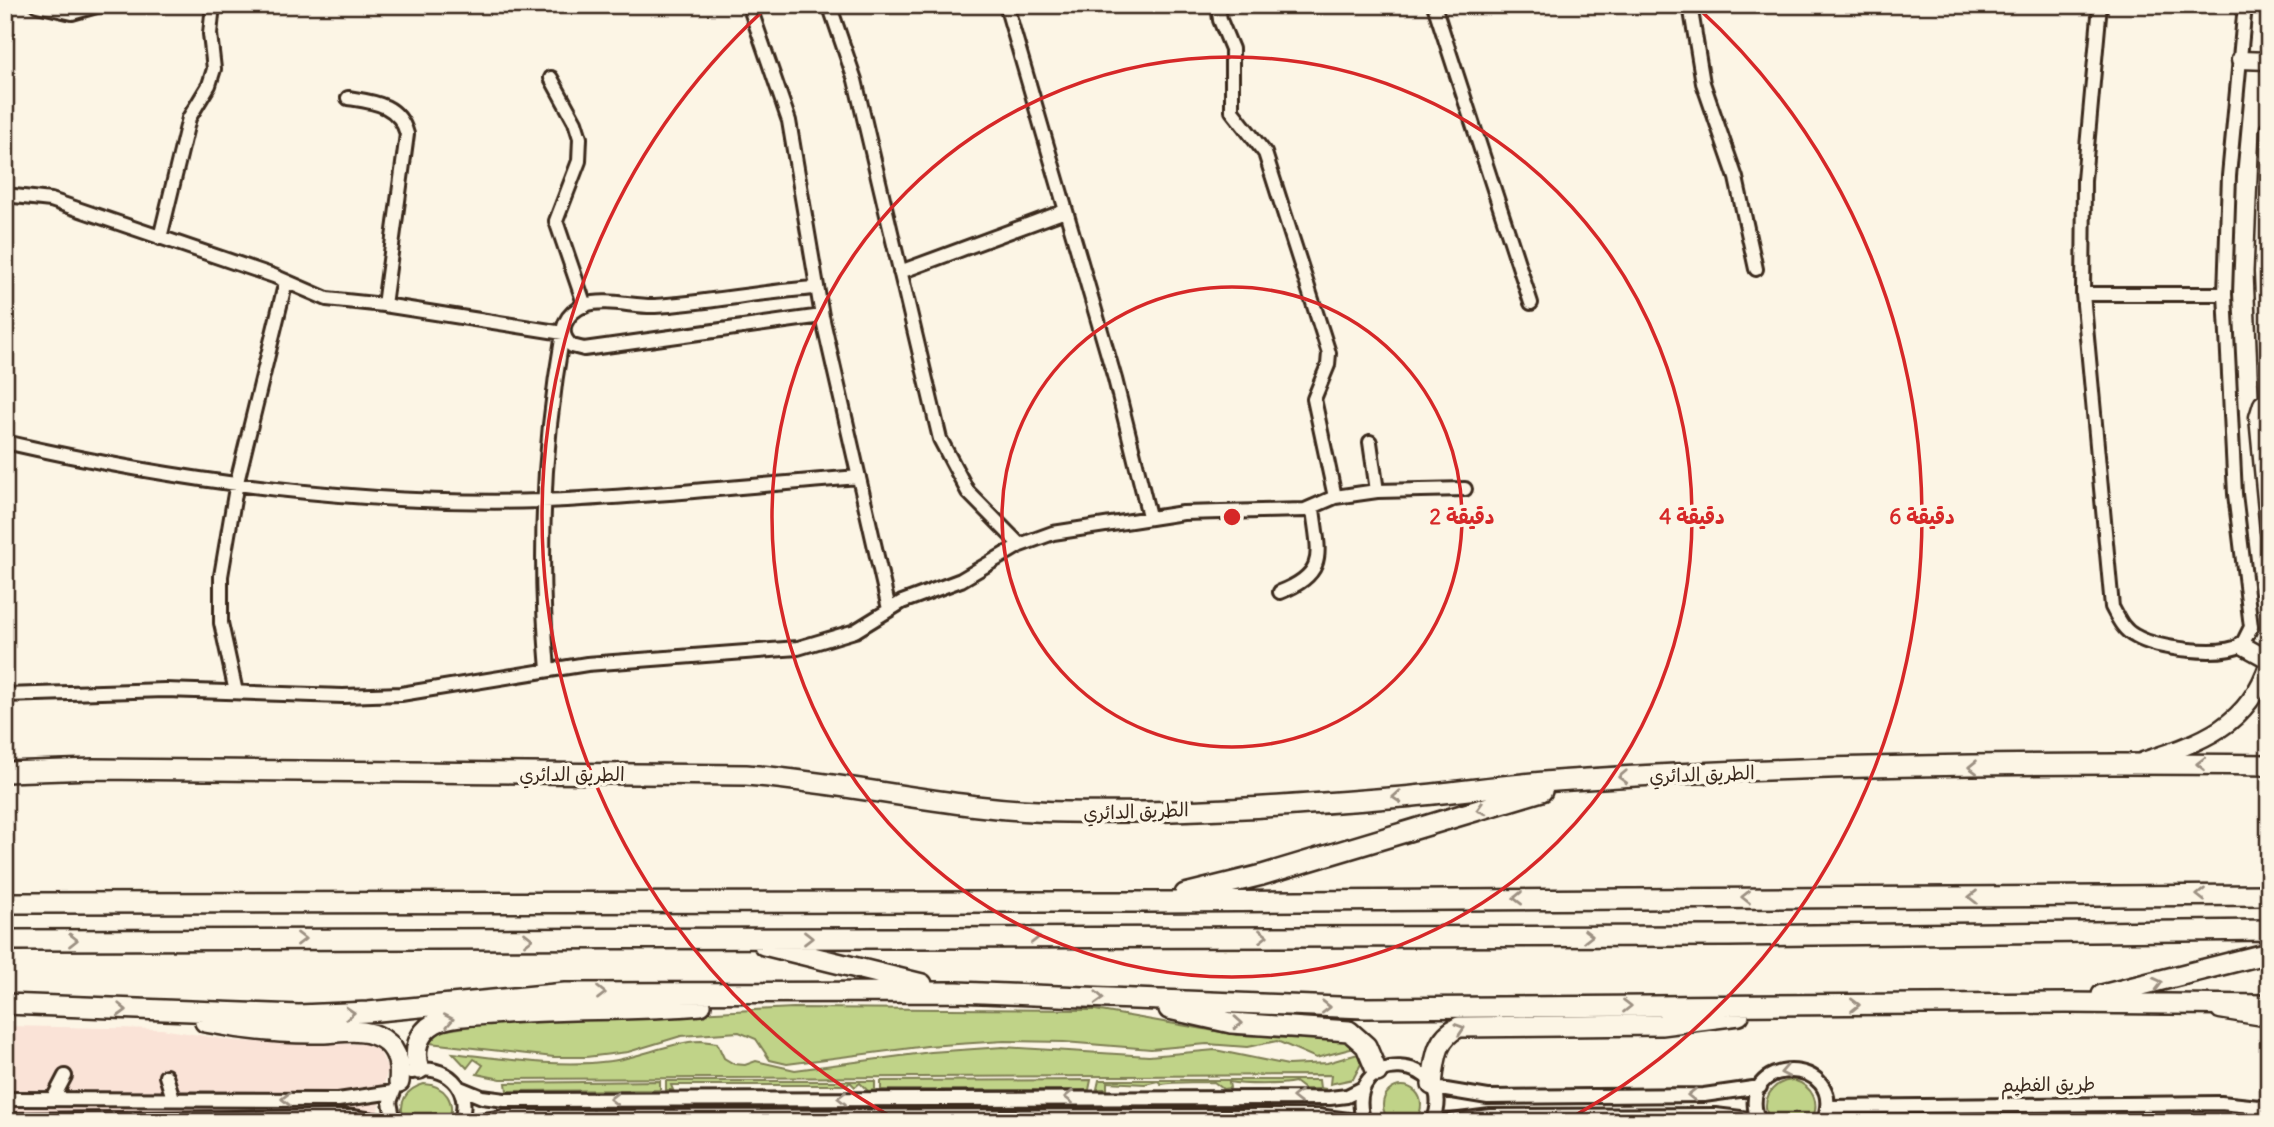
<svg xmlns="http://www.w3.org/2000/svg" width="2274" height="1127" font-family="Delius,'Playpen Sans Arabic',sans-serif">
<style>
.built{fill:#fae3d7}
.green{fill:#c0d388;stroke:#7e7e53;stroke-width:2}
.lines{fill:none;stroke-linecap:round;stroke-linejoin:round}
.minor-casing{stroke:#3b2a1e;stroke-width:18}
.major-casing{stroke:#3b2a1e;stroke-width:21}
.highway-casing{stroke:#3b2a1e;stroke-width:24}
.minor{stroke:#fcf5e5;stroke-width:12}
.major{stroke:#fcf5e5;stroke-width:16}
.highway{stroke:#fcf5e5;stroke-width:19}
.oneway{stroke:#9c9082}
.ring{fill:none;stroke:#d62828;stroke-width:3.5}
.labels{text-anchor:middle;stroke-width:7;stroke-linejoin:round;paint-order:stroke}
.street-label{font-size:19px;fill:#3b2a1e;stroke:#fcf5e5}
.centre{fill:#d62828;stroke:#fcf5e5;stroke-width:3.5}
.ring-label{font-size:21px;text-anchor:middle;font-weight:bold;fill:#d62828;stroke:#fcf5e5;stroke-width:7;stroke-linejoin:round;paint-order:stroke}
</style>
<rect width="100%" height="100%" fill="#fcf5e5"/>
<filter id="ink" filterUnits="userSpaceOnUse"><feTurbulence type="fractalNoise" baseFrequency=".0143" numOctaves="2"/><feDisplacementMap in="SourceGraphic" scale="14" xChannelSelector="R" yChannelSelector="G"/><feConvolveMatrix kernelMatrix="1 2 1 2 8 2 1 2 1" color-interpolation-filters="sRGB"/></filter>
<g filter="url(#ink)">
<path class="built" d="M5,1026L162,1029L236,1041L366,1044L378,1048L388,1069L375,1122H5Z
M2228,1113L2268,1122H1845L1856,1116L1905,1114Z"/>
<path class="green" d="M793,1008L1095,1010L1238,1035L1341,1039L1354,1048L1316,1058L1277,1041L1247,1047L1207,1044L1151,1049L1064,1042L1004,1041L927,1046L787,1064L770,1060L756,1039L739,1032L681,1036L628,1052L586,1057H554L429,1043L440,1031L485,1024Z
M701,1041L717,1043L724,1058L734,1064L745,1065L756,1061L795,1070L931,1052L1003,1047L1149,1056L1215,1050L1288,1065L1327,1063L1358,1054L1361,1064L1353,1079L1330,1084L1331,1075L501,1079L477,1074L483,1065L474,1059L467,1068L453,1053C505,1059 559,1068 611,1061C641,1057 671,1042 701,1041Z
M1091,1080L1089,1090H881V1081Z
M1099,1080H1319L1320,1088L1326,1089H1304L1295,1082C1282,1085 1243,1085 1229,1082L1230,1088L1223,1089L1214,1082C1196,1083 1179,1081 1161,1084L1158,1081L1145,1084L1107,1082V1089H1097Z
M1793,1080C1813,1086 1822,1104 1810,1122H1771C1759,1102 1770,1082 1793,1080Z
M660,1081V1090L507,1091L506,1083Z
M666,1081H875V1090L868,1091L860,1083L855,1087L850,1082L847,1085H671L673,1090H666Z
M424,1084C445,1085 457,1102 448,1122L404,1121C398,1103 405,1089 424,1084Z
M1383 1105a19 19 0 1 1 38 0a19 19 0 1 1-38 0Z"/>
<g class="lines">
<defs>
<path id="minor" d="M37,5L72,13L100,5
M749,5L789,121L822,316L889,609
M1006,5L1115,379L1149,516
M1218,5L1220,20L1232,49V111L1265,153L1329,353L1328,365L1314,399L1335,497
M1434,5L1531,303
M1690,5L1703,83L1736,178L1756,269
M2100,5L2084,180L2083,294L2112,607C2118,618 2123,630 2135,636C2157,649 2220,657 2242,645L2251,627L2235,494L2225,294L2229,176L2245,5
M831,10L855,80L940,439L968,492L1020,545
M551,78L575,122L580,138L579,161L556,221L585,306
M348,98C374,102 399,104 407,134L384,305
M5,195L51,200L274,276L327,299L384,305L563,333C543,445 538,556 548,670
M160,238L189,118L209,85L214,69L210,34L213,5
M900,272L1065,211
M817,288C763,291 709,303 655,306C634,307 606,298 585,305C568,312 554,331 572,346L584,349L822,316
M2083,294H2225
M5,442C180,482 362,506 542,501C647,497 754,485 859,477
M1370,442L1377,491
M1280,592C1329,573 1318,552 1313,509
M236,692L221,623V576L237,482L286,281
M5,695L165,690L343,696L401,694L587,664L798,648L855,631L902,602L961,580L1020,545L1053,533L1183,513L1305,510L1335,497L1377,491L1465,489
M412,1072C444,1061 474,1089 460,1122
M166,1076L173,1098
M460,1088L482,1097L505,1100L1330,1098L1347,1096L1363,1088
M1434,1088L1488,1097L1704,1095L1760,1087
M5,1099L338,1100L393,1092
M53,1099L65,1076
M1827,1107L2221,1103L2269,1108
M5,1120L353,1117L387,1122
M394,1122L390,1102L396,1086
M471,1122L505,1117L1318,1116L1364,1122
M1364,1122C1339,1045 1462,1053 1433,1122
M1444,1122L1490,1116L1715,1115L1758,1120
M1759,1122C1731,1054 1851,1054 1823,1122"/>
<path id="major" d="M2240,60L2269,61
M2269,129L2263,272L2269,422
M2262,404L2258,417L2269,531
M2242,645L2269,660
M2143,761C2202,742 2249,726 2269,662
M2220,1010L2269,1018"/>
<path id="highway" d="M5,772L94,769L746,775C853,783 958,811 1066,812C1178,814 1291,806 1403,797C1459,792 1515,783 1571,780C1802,765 2037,762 2269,765
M1185,894L1262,875L1542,791
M5,903L1150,902L2269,895
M5,940L1729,936L2269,930
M764,945L922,984
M2102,995L2269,953
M5,1004L299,1015L368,1012L565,993L957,992L1365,1008L2067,1003L2269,1005
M1169,1009L1231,1023L1349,1031L1366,1046L1377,1072
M205,1022C240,1029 277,1033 313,1033C333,1034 359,1027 377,1036C396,1044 401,1063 399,1082
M419,1069C413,1052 417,1033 435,1023C450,1015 475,1015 492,1014C562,1008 631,1011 701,1005
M1432,1085C1435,1061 1435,1038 1459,1027L1661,1025L1739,1015"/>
</defs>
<use href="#minor" class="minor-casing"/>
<use href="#major" class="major-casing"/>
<use href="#highway" class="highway-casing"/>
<use href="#minor" class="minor"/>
<use href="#major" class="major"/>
<use href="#highway" class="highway"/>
</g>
<defs><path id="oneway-chevron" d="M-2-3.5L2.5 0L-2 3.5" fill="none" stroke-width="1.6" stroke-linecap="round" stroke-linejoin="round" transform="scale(1.75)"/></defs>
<g class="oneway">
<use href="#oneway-chevron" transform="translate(2201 764) rotate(-179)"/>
<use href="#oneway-chevron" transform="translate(1973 767) rotate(179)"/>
<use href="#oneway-chevron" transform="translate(1623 777) rotate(178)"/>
<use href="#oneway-chevron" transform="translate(1397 797) rotate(176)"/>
<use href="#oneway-chevron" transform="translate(1481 809) rotate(163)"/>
<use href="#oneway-chevron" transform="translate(2201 895) rotate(180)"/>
<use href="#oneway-chevron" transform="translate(1746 897) rotate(180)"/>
<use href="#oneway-chevron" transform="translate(1973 897) rotate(180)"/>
<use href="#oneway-chevron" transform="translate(1518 898) rotate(179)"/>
<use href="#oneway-chevron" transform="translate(1263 936)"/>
<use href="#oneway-chevron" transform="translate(1588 936)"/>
<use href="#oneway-chevron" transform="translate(1035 937)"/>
<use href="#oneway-chevron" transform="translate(808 938)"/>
<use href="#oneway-chevron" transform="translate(301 939)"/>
<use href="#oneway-chevron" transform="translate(528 939)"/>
<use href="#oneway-chevron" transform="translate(73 940)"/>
<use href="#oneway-chevron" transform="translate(2158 983) rotate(-14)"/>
<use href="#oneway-chevron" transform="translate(601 993)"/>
<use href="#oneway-chevron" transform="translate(1099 998) rotate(3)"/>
<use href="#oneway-chevron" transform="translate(1855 1005) rotate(-1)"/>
<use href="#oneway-chevron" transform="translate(1627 1006)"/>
<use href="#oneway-chevron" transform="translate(1326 1007) rotate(1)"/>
<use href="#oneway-chevron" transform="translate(122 1010) rotate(2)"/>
<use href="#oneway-chevron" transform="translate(350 1013) rotate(-3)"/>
<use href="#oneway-chevron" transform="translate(449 1020) rotate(-11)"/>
<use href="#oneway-chevron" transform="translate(1238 1023) rotate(4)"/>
<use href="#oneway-chevron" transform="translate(1460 1029) rotate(-18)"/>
<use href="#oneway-chevron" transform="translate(1785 1072) rotate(169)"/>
<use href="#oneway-chevron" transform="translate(1692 1095) rotate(180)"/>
<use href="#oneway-chevron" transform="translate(1069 1097) rotate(180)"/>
<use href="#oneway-chevron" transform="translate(1297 1097) rotate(-180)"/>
<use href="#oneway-chevron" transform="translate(842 1098) rotate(180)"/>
<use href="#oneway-chevron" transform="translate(286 1099) rotate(-179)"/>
<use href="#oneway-chevron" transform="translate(614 1099) rotate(180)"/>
</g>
</g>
<g class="ring">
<circle cx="1232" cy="517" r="230"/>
<circle cx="1232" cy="517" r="460"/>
<path d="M897 1120A690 690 0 0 1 766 8M1698 8A690 690 0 0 1 1567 1120"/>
</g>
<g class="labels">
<g class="street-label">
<text x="572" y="781">الطريق الدائري</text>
<text transform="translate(1702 774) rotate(-2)" y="7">الطريق الدائري</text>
<text transform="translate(1136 811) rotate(-2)" y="7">الطريق الدائري</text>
<text transform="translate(2048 1084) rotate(-1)" y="7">طريق الفطيم</text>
</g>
</g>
<circle cx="1232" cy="517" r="10" class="centre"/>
<g class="ring-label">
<text x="1462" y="524">2 دقيقة</text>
<text x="1692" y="524">4 دقيقة</text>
<text x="1922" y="524">6 دقيقة</text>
</g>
<rect width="2274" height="1127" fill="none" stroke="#fcf5e5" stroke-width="28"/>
<rect x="14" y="14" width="2246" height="1099" fill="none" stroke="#3b2a1e" stroke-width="2.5" filter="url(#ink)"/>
</svg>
